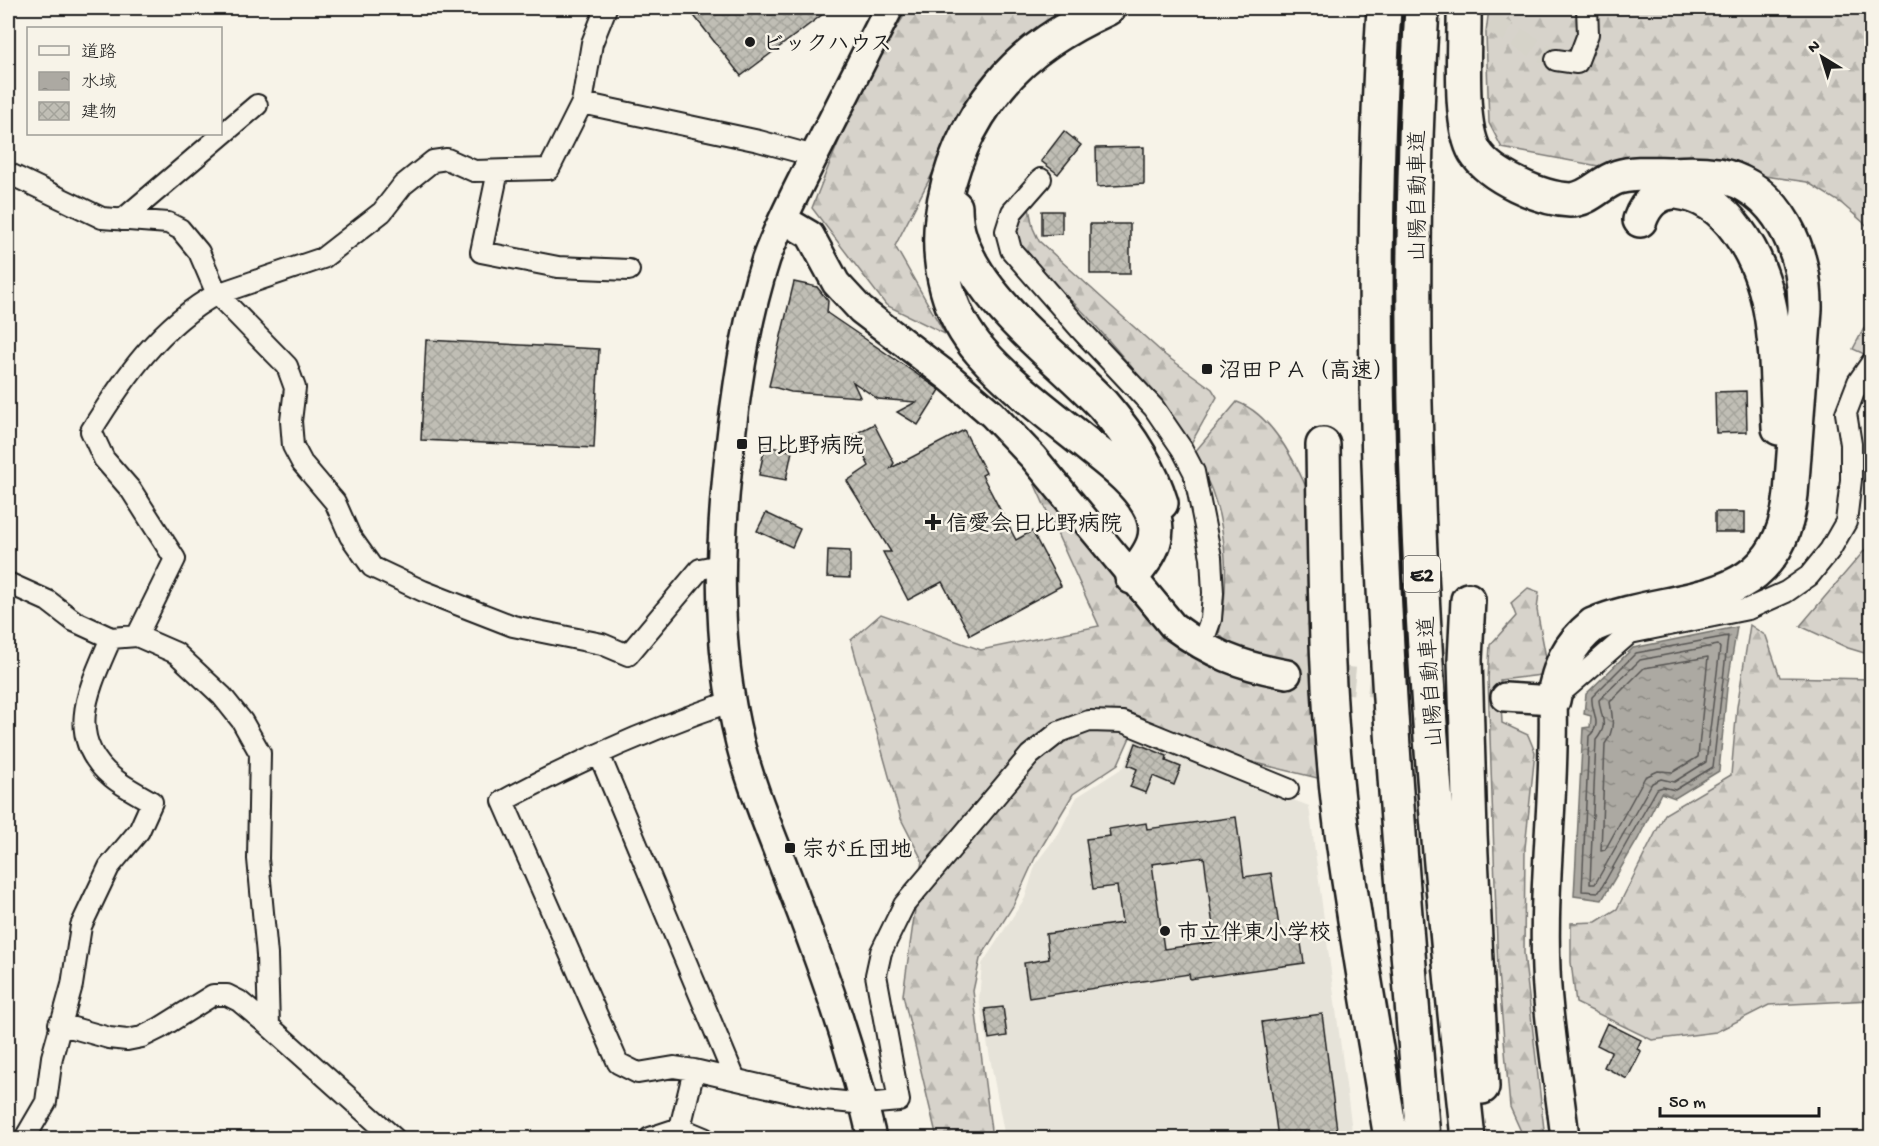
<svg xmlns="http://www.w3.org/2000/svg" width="1879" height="1146" font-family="'Gochi Hand','Klee One',sans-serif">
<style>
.built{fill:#e6e3d9}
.forest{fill:url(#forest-firs);stroke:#7a7874;stroke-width:1.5}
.water{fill:url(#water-ripples);stroke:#72716c;stroke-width:1.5}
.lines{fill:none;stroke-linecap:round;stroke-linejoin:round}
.shore{stroke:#565452;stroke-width:1.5}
.building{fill:url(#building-cross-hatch);stroke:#1c1c1c;stroke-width:1.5;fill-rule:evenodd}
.street-tunnel{stroke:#d6d3c9;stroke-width:20;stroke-dasharray:20 10;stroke-linecap:butt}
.secondary-tunnel{stroke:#d6d3c9;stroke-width:27;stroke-dasharray:27 14;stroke-linecap:butt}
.street-casing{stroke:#1c1c1c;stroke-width:24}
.secondary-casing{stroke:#1c1c1c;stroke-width:32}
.highway-casing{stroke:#1c1c1c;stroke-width:38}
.street{stroke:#f7f3e8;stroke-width:20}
.secondary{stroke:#f7f3e8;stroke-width:27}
.highway{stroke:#f7f3e8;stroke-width:33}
.poi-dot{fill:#1c1c1c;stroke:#f7f3e8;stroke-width:2}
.labels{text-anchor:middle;stroke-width:5;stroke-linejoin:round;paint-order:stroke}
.shield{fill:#f7f3e8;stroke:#5e5c59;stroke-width:1.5}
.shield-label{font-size:21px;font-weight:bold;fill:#1c1c1c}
.poi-label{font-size:22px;font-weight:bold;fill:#1c1c1c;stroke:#f7f3e8;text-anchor:start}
.street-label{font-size:22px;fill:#1c1c1c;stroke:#f7f3e8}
</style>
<defs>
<pattern id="forest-firs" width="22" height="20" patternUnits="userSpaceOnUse" patternTransform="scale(1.5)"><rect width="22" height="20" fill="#d7d3cb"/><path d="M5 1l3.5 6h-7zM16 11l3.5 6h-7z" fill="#b8b5ae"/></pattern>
<pattern id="water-ripples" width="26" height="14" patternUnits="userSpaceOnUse" patternTransform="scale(1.5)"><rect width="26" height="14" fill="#aca9a2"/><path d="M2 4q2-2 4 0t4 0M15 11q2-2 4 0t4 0" fill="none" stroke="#8b8983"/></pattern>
<pattern id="building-cross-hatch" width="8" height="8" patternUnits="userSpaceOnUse" patternTransform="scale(1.5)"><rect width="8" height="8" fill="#c0beb5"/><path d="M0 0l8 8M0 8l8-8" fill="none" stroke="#a4a39b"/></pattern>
</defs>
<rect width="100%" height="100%" fill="#f7f3e8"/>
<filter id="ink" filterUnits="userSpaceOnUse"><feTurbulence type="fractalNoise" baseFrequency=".0167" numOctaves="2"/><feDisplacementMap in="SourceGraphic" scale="12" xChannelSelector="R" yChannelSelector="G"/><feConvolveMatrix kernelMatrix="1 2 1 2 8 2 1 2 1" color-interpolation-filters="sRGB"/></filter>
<g filter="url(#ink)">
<path class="built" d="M1135,739L1309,806L1353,1138H1005L979,999L982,964L1025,898L1036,863L1059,833L1077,797L1124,767Z"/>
<path class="forest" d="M909,8H1073L945,149L895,246L945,334L886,305L812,208C840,136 866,72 909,8Z
M1489,8H1871V229L1841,203L1807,182L1758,175L1609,168L1502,148L1489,123L1486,33Z
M1029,208L1033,228L1039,241L1165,355L1212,389L1217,397L1190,445C1159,399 1124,357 1087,316C1065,292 1031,271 1019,241C1014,229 1022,217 1029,208Z
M1871,315V357L1853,349Z
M1237,402C1275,415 1301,473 1315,508L1326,780L1132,733L1118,764L1073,794L1035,858L1013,906L980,959L973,991L992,1138H937L903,995L922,860L901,819L851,640L881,614L981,650L1099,626L1021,454L1201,659L1264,683L1270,658L1231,646L1219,634C1229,589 1228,535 1212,491C1207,478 1199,466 1193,454Z
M1871,537V655L1848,648L1800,626L1870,544Z
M1528,588L1539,592L1537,610L1547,663L1541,675L1500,680L1502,723L1528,735L1535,752L1525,848L1524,953L1545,1138H1524L1510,1107L1498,972L1488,679L1490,645L1516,616L1511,603Z
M1750,625L1766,636L1780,677L1871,679V1000L1769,1005L1716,1032L1652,1040L1576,1003L1571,962V923L1596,922L1617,909L1665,814L1731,775L1737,707Z"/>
<path class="water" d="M1737,627L1727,688L1719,771L1675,798L1661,793L1638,839L1602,900L1574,896L1583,728L1590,727L1591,716L1584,714L1586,694L1633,648Z"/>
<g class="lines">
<path class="shore" d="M1728,636L1713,767L1675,790L1663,787L1657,789L1599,892L1582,891L1589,736C1604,723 1590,712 1592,697L1636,653Z
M1718,645L1720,648L1706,762L1674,782L1661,779L1652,783L1595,884H1590L1596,740C1610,723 1600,717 1599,700L1640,660Z
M1708,657L1698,757L1673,772L1658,771L1645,777L1605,850L1601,851L1605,744C1615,730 1613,718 1610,702L1644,668Z"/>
</g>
<path class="building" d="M688,8H831L741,76Z
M1064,131L1081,145L1058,174L1041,161Z
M1144,147V184L1097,187L1096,148Z
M1042,211H1062V234L1042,235Z
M1090,224H1130V274H1090Z
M794,282L817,287L828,301L827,313L940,390L918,425L897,412L916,402L878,399L853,382L860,397L791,392L769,386Z
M426,340L599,349L594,448L421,440Z
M1746,391L1747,432L1716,433L1715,392Z
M874,424L894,463L891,468L964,430L986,473L982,475L1016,540L1032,531L1061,586L970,635L942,582L908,600L883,552H891L847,481L869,466L853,435Z
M765,446L792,451L786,480L759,475Z
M1715,512H1745V532H1715Z
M766,513L800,529L792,547L757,531Z
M828,550L850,551V578L827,577Z
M1136,743L1167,756L1166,761L1181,767L1174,785L1153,776L1146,793L1130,787L1137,769L1128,765Z
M1236,817L1244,877L1271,873L1280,933L1299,930L1304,963L1190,979L1189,974L1029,998L1024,963L1049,959L1046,934L1122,923L1117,886L1093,889L1086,839L1110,836L1109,829L1146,823L1147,829ZM1204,857L1215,942L1164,949L1152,864Z
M1003,1007L1007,1036L989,1039L985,1009Z
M1322,1014L1338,1138H1278L1262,1022Z
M1607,1023L1641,1040L1637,1049L1641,1051L1627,1079L1604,1067L1611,1052L1597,1045Z"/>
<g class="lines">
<path class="street-tunnel" d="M1465,8L1556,60"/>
<path class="secondary-tunnel" d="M1287,674L1505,697"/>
<defs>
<path id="street" d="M1556,60L1577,63L1588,34L1587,8
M582,103L759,141L814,156
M498,171L481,252L558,267L629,270
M8,173L102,218L168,223L180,229L199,252L217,294L287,366L295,388L291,421L293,446L302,463L335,502L350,536L372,567L423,591L513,626L602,644L628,655L700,569L721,565
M1041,179L1012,212L1006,231L1011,250L1081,330L1154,408L1182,449L1194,472L1211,557L1213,593L1211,619L1201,647
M122,220L257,105
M8,583L48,601L74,621L111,638L137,636L176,653L222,696L242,721L260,753L258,859L267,955L269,1026
M137,636L175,559L131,490L104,459L91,431C123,379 161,324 217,294L323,258L382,212L403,185L433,161L447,159L474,171L549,169L582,103L592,43L606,8
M1553,700L1630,633L1748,609L1786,592L1809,576L1830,550L1846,522L1851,480V444L1846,413L1858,382L1872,362
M732,701C653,728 576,762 503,801L618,1063L638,1073L674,1067L694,1070L824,1100L865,1104L899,1101L876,975L881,952L904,905L1030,755L1059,732L1089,721L1123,722L1288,789
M599,754L735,1079
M59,1024L109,1038L127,1040L142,1037L160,1028L213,995H227L239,1001L269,1026L394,1138
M680,1128L694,1070
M25,1138L46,1102L52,1057L72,985L81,926L109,867L139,831L152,802C139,794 124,787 112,777C63,736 90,687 111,638
M650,1138L680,1128L704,1138"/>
<path id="secondary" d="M783,219L810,235L836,283L861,310L950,378L992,414L1033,457L1173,626C1211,654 1241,666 1287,674
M1505,697L1553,700C1556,790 1542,880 1546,970C1548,1026 1559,1083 1565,1138
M872,1138C852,1049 821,963 788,878C771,833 752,789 740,743C714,639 719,534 732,429C739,372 748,314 766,259C778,226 795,194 811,162C837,110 863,59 889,8"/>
<path id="highway" d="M1108,8C1067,27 1028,50 999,86C938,159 914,276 981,352C1014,389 1056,419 1094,450C1114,466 1135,482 1148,504C1166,534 1150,554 1132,577
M1384,8C1361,384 1392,763 1423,1138
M1422,8C1399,384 1427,764 1468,1138
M1464,8C1465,43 1458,123 1475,152C1490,176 1541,199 1570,200C1589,200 1601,182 1618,177C1635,172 1655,174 1673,174C1688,173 1703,173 1718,175C1779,187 1806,253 1805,309L1791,494C1778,616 1675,590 1593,625C1567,646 1559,667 1553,700
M955,207C954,284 1055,353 1103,405C1128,434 1150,467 1161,503
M1640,220C1646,203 1658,191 1677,192C1703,195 1722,209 1737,230C1780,287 1775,359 1779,428
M1323,445C1325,571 1325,699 1341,825C1355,930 1374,1034 1391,1138
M1468,600L1465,660L1470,834L1482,1087"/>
</defs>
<use href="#street" class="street-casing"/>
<use href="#secondary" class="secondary-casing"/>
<use href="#highway" class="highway-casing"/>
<use href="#street" class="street"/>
<use href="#secondary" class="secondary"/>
<use href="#highway" class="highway"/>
</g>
</g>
<g class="poi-dot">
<circle cx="750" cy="42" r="6"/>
<rect x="1201" y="363" width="12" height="12" rx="3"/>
<rect x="736" y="438" width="12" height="12" rx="3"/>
<path d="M930 513h6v6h6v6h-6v6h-6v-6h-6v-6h6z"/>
<rect x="784" y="842" width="12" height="12" rx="3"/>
<circle cx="1165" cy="931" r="6"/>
</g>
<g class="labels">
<rect class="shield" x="1404" y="556" width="36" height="36" rx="4.5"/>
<g class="shield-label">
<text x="1422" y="581">E2</text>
</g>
<g class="poi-label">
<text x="762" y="50">ビックハウス</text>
<text x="1219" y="377">沼田ＰＡ（高速）</text>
<text x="754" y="452">日比野病院</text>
<text x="946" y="530">信愛会日比野病院</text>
<text x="802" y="856">宗が丘団地</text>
<text x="1177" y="939">市立伴東小学校</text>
</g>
<g class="street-label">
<text transform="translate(1416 196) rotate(-90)" y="8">山陽自動車道</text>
<text transform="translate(1429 682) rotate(-94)" y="8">山陽自動車道</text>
</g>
</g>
<rect width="1879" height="1146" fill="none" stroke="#f7f3e8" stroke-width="30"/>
<rect x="15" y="15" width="1849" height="1116" fill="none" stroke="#1c1c1c" stroke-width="2" filter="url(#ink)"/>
<rect x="27" y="27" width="195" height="108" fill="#f7f3e8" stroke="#9f9d96" stroke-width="1.5"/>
<rect x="39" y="46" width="30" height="9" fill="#f7f3e8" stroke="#9f9d96" stroke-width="1.5"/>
<text x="81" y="57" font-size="18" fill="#1c1c1c">道路</text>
<rect x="39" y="72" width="30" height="18" fill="url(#water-ripples)" stroke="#9f9d96" stroke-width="1.5"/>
<text x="81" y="87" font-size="18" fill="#1c1c1c">水域</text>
<rect x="39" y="102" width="30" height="18" fill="url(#building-cross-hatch)" stroke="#9f9d96" stroke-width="1.5"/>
<text x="81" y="117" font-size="18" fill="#1c1c1c">建物</text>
<g transform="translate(1822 57) rotate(322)" stroke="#f7f3e8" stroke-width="4.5" paint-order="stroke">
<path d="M0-4.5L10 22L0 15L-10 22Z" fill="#1c1c1c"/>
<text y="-9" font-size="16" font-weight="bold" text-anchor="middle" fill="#1c1c1c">N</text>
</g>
<path d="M1660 1107v9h159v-9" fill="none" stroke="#1c1c1c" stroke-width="3"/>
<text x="1669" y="1107" font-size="18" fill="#1c1c1c" stroke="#f7f3e8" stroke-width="4.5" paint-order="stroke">50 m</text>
</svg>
